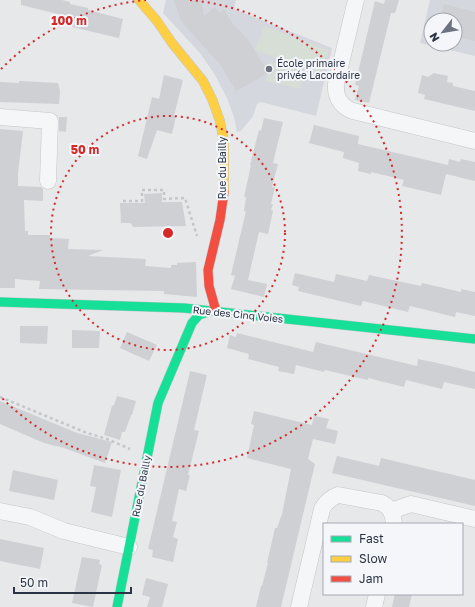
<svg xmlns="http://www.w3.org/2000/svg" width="475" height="607" font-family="'Golos Text',sans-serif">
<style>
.built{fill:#d4d7dd;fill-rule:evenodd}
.green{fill:#d6ded6}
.building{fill:#ced0d3}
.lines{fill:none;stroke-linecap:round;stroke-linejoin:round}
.street-casing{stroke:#c4c6c8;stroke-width:17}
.fast-casing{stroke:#c4c6c8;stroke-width:10}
.slow-casing{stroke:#c4c6c8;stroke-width:10}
.jam-casing{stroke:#c4c6c8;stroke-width:10}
.path{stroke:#c5c6ca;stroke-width:2.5;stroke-dasharray:3 3;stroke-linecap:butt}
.street{stroke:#f5f6f7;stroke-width:16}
.fast{stroke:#16e098;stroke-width:9}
.slow{stroke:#ffcf43;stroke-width:9}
.jam{stroke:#f24e42;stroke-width:9}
.ring{fill:none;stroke:#d62828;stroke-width:2;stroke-dasharray:2 4}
.poi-dot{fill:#6c737f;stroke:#f4f6f9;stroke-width:1.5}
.labels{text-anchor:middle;stroke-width:4;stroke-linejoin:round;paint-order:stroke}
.poi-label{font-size:10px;fill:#2b3445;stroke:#f4f6f9;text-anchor:start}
.street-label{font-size:10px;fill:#2b3445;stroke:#f4f6f9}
.centre{fill:#d62828;stroke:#f4f6f9;stroke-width:2}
.ring-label{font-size:12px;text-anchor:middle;font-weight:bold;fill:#d62828;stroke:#f4f6f9;stroke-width:4;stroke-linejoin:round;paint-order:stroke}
</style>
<rect width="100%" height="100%" fill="#e6e8ea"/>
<path class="built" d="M166,0H236L234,9L332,48L316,116L261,102L257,104L253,116L241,131L237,132L234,117L227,98L215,75L200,53L163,13Z
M430,0H475V56L420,43ZM431,20H455V44H431Z"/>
<path class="green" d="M264,26L329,50L320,74L255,50Z
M270,62L304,71L300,89L266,81Z"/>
<path class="building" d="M21,0H62L70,2V4L88,8V10L123,19L119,38L72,27L74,18L21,5Z
M174,0H201L204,16L215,7L220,13L224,9L232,23L250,42L268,73L236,91L222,67L181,21Z
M385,0H399L395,13H391L369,103L355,100L359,86L355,85L375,1L384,4Z
M444,4L475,12V41L455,37V20H440Z
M434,73L448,76L447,82L453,83V86L475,91V111L424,99L425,95L418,93L422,75L428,77Z
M164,75L183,80L174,116H176L172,134L157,130L147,159L138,156L152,97L159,99Z
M19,81L58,83L60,91L59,104L0,102V82L19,83Z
M59,117H67L66,132L59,131Z
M264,118L283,122L273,163L278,164L272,187H275L271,204H273L271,210L273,211L268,234L259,232L248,280L267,284L264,297L231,289L235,276L231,275L246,211H244L246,197H244L251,165H250L259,130L261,131Z
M314,125L359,136L358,144L448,165L449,159L460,162L461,159L475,162V181L446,174L447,170L441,195L402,186L404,180L371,172V174L358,171L359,163L343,158L344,152L309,143Z
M0,129L23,131L18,173V186L41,187L43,189V201L24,200L25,231H28V235H50V238L69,239L68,249L103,250L88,256L146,259L145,266L171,268V265H177V263L196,262L197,297L164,294V291L39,289L40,281L15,279V288H0Z
M162,193V202H182L186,226L133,227L131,223H121L120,203H145L144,194Z
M295,273L334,282L336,274L367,281L369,275L421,286L422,283L461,292V289L475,292V316L456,312L455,317L410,306L408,312L363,301L361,306L298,291L299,287L292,285Z
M20,326H48L47,344L20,343Z
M72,330L100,331L99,348H72Z
M127,332L157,345L149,361L120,348Z
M237,333L313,352L316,342L417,366L418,359L433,362L475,372V389L444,382L442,389L406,380L404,387L368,378V380L325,370L324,372L296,365L294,374L278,371L279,367L248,359L249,354L227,348L230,335L236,337Z
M190,371L207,375L194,430L199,431L188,475H190L186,491L179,489L172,521L177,522L173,537L178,539L173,562L152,557L153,550L148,549Z
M117,396L136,401L132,415H131L125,432H122L120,440L104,435L112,406L114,405Z
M0,401L77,433L112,442L105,463L64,448L44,443L0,424Z
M254,411L312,425L314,416L329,419L326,428L338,431L335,444L313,439L308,459L315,464L281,607H256L261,586H262L268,563H267L275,528H277L282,514L291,469L247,458L254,425L251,424Z
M337,456L379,466L381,458L475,480V506L332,473Z
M94,465L121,470L112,517L91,512L96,487L90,486Z
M13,470L58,480L54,500L9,491Z
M0,539L44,548L40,569L0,561Z
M82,557L100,560L99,564L102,565L93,607L72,603Z
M146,578L168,584L162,607H147L150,597L142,595Z
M395,594H412L409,607H392Z"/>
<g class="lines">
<defs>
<path id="street" d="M356,0L336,84C335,97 341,107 353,111L475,141
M0,117L50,121L48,181
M0,511L30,517L64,531L129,547
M391,511L411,504L475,519
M299,607L322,509C326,502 330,498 338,495L382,503C391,508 393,514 394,524
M374,607L377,594"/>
<path id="fast" d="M0,302L184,308L475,339
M117,607L158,403L192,323L199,315L211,311"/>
<path id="slow" d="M139,0L157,21L172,43L203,81L212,99L220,121L224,142V192"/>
<path id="jam" d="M216,311L209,286L208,270L220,220L224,192"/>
</defs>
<use href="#street" class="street-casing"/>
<use href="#fast" class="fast-casing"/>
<use href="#slow" class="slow-casing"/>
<use href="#jam" class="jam-casing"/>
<path class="path" d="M123,201H142V190H164V199L185,198L197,236
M0,397L87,433L107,439L130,449"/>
<use href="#street" class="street"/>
<use href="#fast" class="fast"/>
<use href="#slow" class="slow"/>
<use href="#jam" class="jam"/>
</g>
<g class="ring">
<circle cx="168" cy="233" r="117"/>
<path d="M1 69A234 234 0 0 1 146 0M190 0A234 234 0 1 1 1 397"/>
</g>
<circle class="poi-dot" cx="269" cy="69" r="4"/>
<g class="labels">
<g class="poi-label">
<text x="277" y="67">École primaire<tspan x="277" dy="12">privée Lacordaire</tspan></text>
</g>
<g class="street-label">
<text transform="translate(222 168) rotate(-90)" y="4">Rue du Bailly</text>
<text transform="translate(238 314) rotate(6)" y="4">Rue des Cinq Voies</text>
<text transform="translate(141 486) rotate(-79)" y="4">Rue du Bailly</text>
</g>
</g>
<circle cx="168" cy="233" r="6" class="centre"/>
<g class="ring-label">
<text x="69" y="25">100 m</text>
<text x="85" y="154">50 m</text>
</g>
<rect x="323" y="523" width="140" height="72" fill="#f4f6f9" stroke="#a4a8b1"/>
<rect x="331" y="536" width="20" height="6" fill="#16e098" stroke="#a4a8b1"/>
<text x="359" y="543" font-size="12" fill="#2b3445">Fast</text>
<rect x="331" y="556" width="20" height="6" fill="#ffcf43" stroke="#a4a8b1"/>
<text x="359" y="563" font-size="12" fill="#2b3445">Slow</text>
<rect x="331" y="576" width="20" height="6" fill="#f24e42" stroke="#a4a8b1"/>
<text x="359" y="583" font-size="12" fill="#2b3445">Jam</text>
<g transform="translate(443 32) rotate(239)"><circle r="19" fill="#f4f6f9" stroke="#a4a8b1"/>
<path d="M0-3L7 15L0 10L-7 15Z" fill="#6c737f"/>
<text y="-6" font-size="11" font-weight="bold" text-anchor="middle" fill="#2b3445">N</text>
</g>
<path d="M14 587v6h117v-6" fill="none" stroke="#2b3445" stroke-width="2"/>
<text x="20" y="587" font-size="12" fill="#2b3445" stroke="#f4f6f9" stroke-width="3" paint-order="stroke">50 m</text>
</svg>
